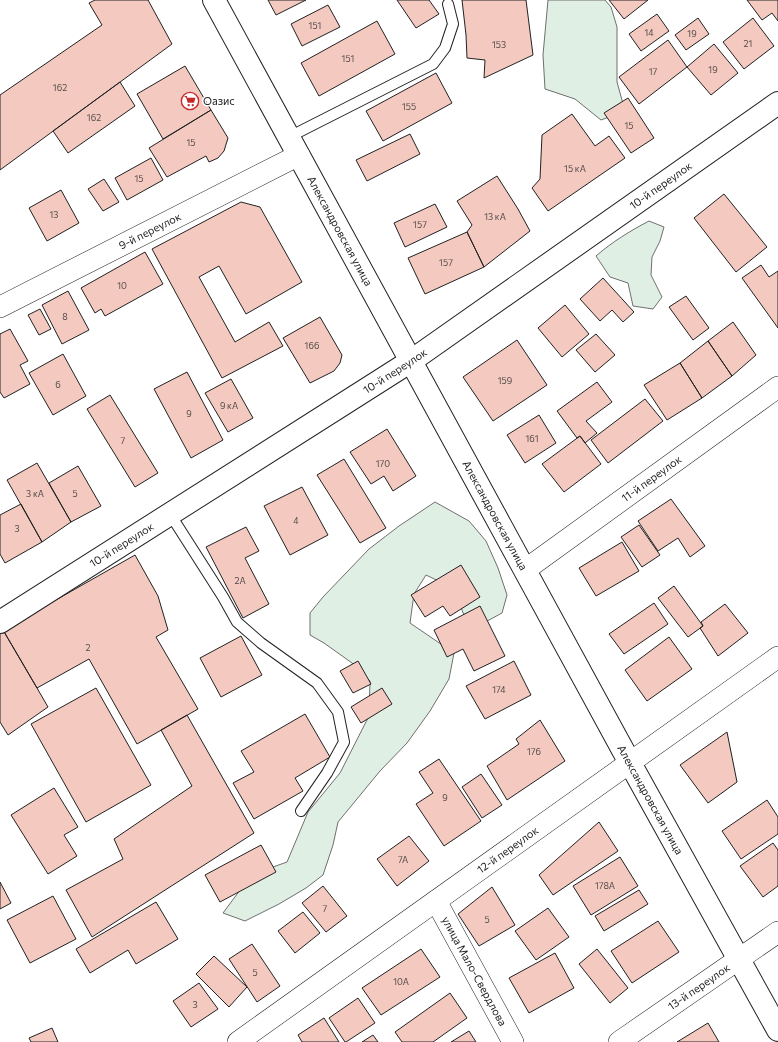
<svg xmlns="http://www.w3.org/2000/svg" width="778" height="1042" font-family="Commissioner,sans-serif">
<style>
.green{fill:#e0efe3;stroke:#6f6f6f}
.building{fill:#f3c9c0;stroke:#222}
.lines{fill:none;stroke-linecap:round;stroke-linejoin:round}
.service-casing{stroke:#222;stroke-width:12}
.minor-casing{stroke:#222;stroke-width:22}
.tertiary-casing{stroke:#222;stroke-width:24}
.secondary-casing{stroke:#222;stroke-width:24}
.service{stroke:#fff;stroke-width:10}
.minor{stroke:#fff;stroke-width:21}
.tertiary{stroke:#fff;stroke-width:22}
.secondary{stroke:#fff;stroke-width:22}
.labels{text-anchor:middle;stroke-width:3;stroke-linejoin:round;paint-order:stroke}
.number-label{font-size:9px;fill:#564c4a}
.poi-label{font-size:11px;fill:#222;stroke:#fff;text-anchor:start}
.street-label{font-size:11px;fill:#222;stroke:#fff}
</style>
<rect width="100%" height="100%" fill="#fff"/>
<path class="green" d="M548,0H605L611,7L617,27V82L625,111L601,120L575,99L545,89L543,55Z
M649,221L664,227L660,241L652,257L651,275L662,297L653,309L633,306L628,283L610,277L596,256C612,242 630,231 649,221Z
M435,502L469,521L486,541L498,568L507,595L502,613L478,626L463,613L455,589L426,575L414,594L410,623L454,653L449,679L430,711L407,743L380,771L338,822L333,845L323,875L306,888L279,904L245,921L223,913L249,878L259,872L287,862L308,812L340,773L369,716L370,681L352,663L324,643L310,635V613L323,597L369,549L399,526Z"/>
<path class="building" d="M95,0H148L172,44L0,170V95L102,25L89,3Z
M268,0H306L276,15Z
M397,0H429L439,14L416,28Z
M462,0H526L533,55L484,78L485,60L467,58L466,35Z
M609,0H648L624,19Z
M747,0H778V21L772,13L762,20Z
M328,5L340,27L302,46L291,24Z
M657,14L669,31L641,51L629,34Z
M698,18L709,34L686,50L675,35Z
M753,18L774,46L744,69L723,42Z
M377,21L395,54L319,96L301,63Z
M668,40L687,67L639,104L619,77Z
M714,44L738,73L711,95L687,67Z
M185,66L211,110L163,139L137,94Z
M436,73L452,103L383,141L366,111Z
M120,82L135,106L68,153L53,131Z
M628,98L654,138L631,153L604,113Z
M211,110L228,138L224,151L218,158L209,162L206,156L167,177L149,148Z
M572,114L595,146L609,136L625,158L548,211L532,188L540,179L542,135Z
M410,134L420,154L367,181L356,160Z
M151,158L163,180L127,200L115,178Z
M497,176L518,209L530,231L484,267L467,232L472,225L457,201Z
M104,179L119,202L103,211L88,189Z
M61,190L79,223L47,241L29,208Z
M724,194L767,247L736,272L694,218Z
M241,202L260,207L302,282L246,314L219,266L199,277L235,342L269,322L283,346L222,378L152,249Z
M435,204L447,227L405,247L394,223Z
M467,232L484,267L425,294L408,258Z
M145,252L163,284L105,316L101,309L95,313L81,288Z
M761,265L769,277L778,271V328L742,278Z
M603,278L634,312L623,322L612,310L600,321L580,299Z
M68,291L89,330L62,344L42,305Z
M686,296L709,328L693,340L669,307Z
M565,305L589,334L562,357L538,328Z
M40,309L51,329L39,335L28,315Z
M320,317L342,355L340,363L334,371L310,383L283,338Z
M733,322L756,355L732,376L708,341Z
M10,329L28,361L20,365L30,384L4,398L0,392V334Z
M596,334L615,355L595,372L576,350Z
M517,340L547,385L493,421L463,377Z
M708,341L732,376L702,398L680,363Z
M63,354L86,396L53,415L29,373Z
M680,363L702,398L667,420L644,385Z
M187,372L223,440L191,458L154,389Z
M231,379L253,418L228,432L205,393Z
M597,382L612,402L586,421L597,433L585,443L580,436L577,438L557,411Z
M110,395L158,473L135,487L87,409Z
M645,399L663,421L608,463L591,440Z
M539,415L556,443L525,463L507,435Z
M387,429L416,476L393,491L384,476L371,484L350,452Z
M580,436L601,464L564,492L542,464Z
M344,459L386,528L360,543L317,475Z
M37,463L71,522L42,542L7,480Z
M78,466L101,506L71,522L49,483Z
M302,487L328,535L290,555L264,506Z
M671,499L705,546L690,557L678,538L658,551L638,521Z
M21,504L42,542L5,563L0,554V515Z
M639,525L660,555L642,567L621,537Z
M246,527L259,551L245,558L269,604L243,618L206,547Z
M622,542L639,571L596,596L579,568Z
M135,555L158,596L168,630L156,637L198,709L137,744L89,659L37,688L3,630Z
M461,565L480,597L450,616L443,606L425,617L411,595Z
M674,586L703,626L688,637L658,598Z
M654,603L668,624L624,654L609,634Z
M725,604L748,633L718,656L700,628L703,626L701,622Z
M480,606L505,656L474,671L463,649L447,657L434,630Z
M3,630L37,688L48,707L8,735L0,722V632Z
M241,636L262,675L221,697L200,658Z
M669,637L692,669L647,701L625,670Z
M358,661L371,684L353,693L340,671Z
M514,661L531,695L485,719L466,686Z
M96,688L151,785L86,822L31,724Z
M382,688L392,704L361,723L351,707Z
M305,714L330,757L295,778L303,791L254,819L233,783L254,772L241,751Z
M187,715L254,833L92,937L66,890L123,859L114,839L192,786L161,730Z
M540,720L565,761L507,800L487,766L519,744L516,739Z
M727,732L737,782L708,803L680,765Z
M439,759L481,821L444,846L416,804L433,793L419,772Z
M481,774L502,805L482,818L462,787Z
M54,788L78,827L64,835L77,856L48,874L11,815Z
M767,800L778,817V834L741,859L722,831Z
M599,822L618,851L553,895L539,875Z
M409,836L429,861L397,886L377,859Z
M773,843L778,850V886L763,897L740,866Z
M261,845L276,872L220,902L205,875Z
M620,857L638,886L591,915L573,886Z
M0,882L11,903L0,909Z
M323,886L347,916L326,932L302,903Z
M492,887L515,925L479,946L458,914Z
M639,890L648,904L604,931L595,916Z
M53,896L76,939L30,963L7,920Z
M156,902L178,939L136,964L128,950L90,973L76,949Z
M548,908L569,937L536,960L515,931Z
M303,912L320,933L295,953L278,931Z
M658,921L679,952L632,983L611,951Z
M252,944L280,986L257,1002L229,959Z
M421,949L440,977L381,1015L362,988Z
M597,949L628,988L610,1003L579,964Z
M555,953L574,988L529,1013L509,978Z
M214,956L247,987L229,1007L196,974Z
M199,983L218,1009L191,1027L173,1001Z
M450,993L467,1018L433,1042H402L395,1032Z
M358,998L375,1023L346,1042H345L329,1018Z
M324,1018L339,1042H302L298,1035Z
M708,1023L719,1042H677Z
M52,1028L58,1042H31L29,1038Z
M469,1031L476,1042H451Z
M373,1035L378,1042H362Z"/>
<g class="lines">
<defs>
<path id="service" d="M289,137L433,64L445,48L453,24L448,4
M170,514L223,597L237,622L261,643L317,683L338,712L344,742L327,773L301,811"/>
<g id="minor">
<path id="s1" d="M0,307L299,155"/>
<path id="s2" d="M525,570L778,387"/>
<path id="s3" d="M436,901L513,1042"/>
<path id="s4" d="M238,1042L778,657"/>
<path id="s5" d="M619,1042L778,932"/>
</g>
<g id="tertiary">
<path id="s6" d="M0,622L411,361L778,103"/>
</g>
<g id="secondary">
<path id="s7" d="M214,0L630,763L778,1030"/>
</g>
</defs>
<use href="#service" class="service-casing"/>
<use href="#minor" class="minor-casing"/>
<use href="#tertiary" class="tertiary-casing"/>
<use href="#secondary" class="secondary-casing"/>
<use href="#service" class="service"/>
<use href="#minor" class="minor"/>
<use href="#tertiary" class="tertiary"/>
<use href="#secondary" class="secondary"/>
</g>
<defs>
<symbol id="supermarket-ring" viewBox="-11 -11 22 22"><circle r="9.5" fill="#fff" stroke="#c62828" stroke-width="1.5"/><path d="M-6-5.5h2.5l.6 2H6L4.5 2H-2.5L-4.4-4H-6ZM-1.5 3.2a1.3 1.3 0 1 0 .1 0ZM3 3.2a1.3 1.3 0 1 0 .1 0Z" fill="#c62828"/></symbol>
</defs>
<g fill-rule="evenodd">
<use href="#supermarket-ring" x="180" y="91" width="20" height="20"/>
</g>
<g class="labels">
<g class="number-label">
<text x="315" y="29">151</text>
<text x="649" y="36">14</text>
<text x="692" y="37">19</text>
<text x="748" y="47">21</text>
<text x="499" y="48">153</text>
<text x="348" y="62">151</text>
<text x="713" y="73">19</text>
<text x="653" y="75">17</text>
<text x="60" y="91">162</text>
<text x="409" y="110">155</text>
<text x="94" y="121">162</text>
<text x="629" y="129">15</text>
<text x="191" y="146">15</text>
<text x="575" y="172">15 кА</text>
<text x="139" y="182">15</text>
<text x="54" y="218">13</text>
<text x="495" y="220">13 кА</text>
<text x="420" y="228">157</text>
<text x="446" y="266">157</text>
<text x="122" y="289">10</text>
<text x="65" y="320">8</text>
<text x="312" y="349">166</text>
<text x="505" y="384">159</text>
<text x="58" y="388">6</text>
<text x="229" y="409">9 кА</text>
<text x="189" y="417">9</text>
<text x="532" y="442">161</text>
<text x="123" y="444">7</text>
<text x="383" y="467">170</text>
<text x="35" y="497">3 кА</text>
<text x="75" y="497">5</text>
<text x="296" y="524">4</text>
<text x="17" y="532">3</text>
<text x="240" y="584">2А</text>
<text x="88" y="651">2</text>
<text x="499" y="693">174</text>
<text x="534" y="755">176</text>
<text x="445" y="801">9</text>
<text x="403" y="863">7А</text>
<text x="605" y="889">178А</text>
<text x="325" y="912">7</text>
<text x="487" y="923">5</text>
<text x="255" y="976">5</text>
<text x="401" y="985">10А</text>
<text x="195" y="1008">3</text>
</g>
<g class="poi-label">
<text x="203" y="105">Оазис</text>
</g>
<g class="street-label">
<text dy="4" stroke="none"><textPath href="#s6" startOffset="792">10-й переулок</textPath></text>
<text dy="4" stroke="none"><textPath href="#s1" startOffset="168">9-й переулок</textPath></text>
<text dy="4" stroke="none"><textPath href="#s7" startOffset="263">Александровская улица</textPath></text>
<text dy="4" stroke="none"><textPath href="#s6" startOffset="468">10-й переулок</textPath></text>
<text dy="4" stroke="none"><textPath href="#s2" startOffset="156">11-й переулок</textPath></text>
<text dy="4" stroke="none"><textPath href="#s7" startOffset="587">Александровская улица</textPath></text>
<text dy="4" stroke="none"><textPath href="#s6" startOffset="144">10-й переулок</textPath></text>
<text dy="4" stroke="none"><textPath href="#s7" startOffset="911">Александровская улица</textPath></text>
<text dy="4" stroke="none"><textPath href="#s4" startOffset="331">12-й переулок</textPath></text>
<text dy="4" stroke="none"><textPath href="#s3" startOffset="80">улица Мало-Свердлова</textPath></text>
<text dy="4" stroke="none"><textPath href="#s5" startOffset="97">13-й переулок</textPath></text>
</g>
</g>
</svg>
